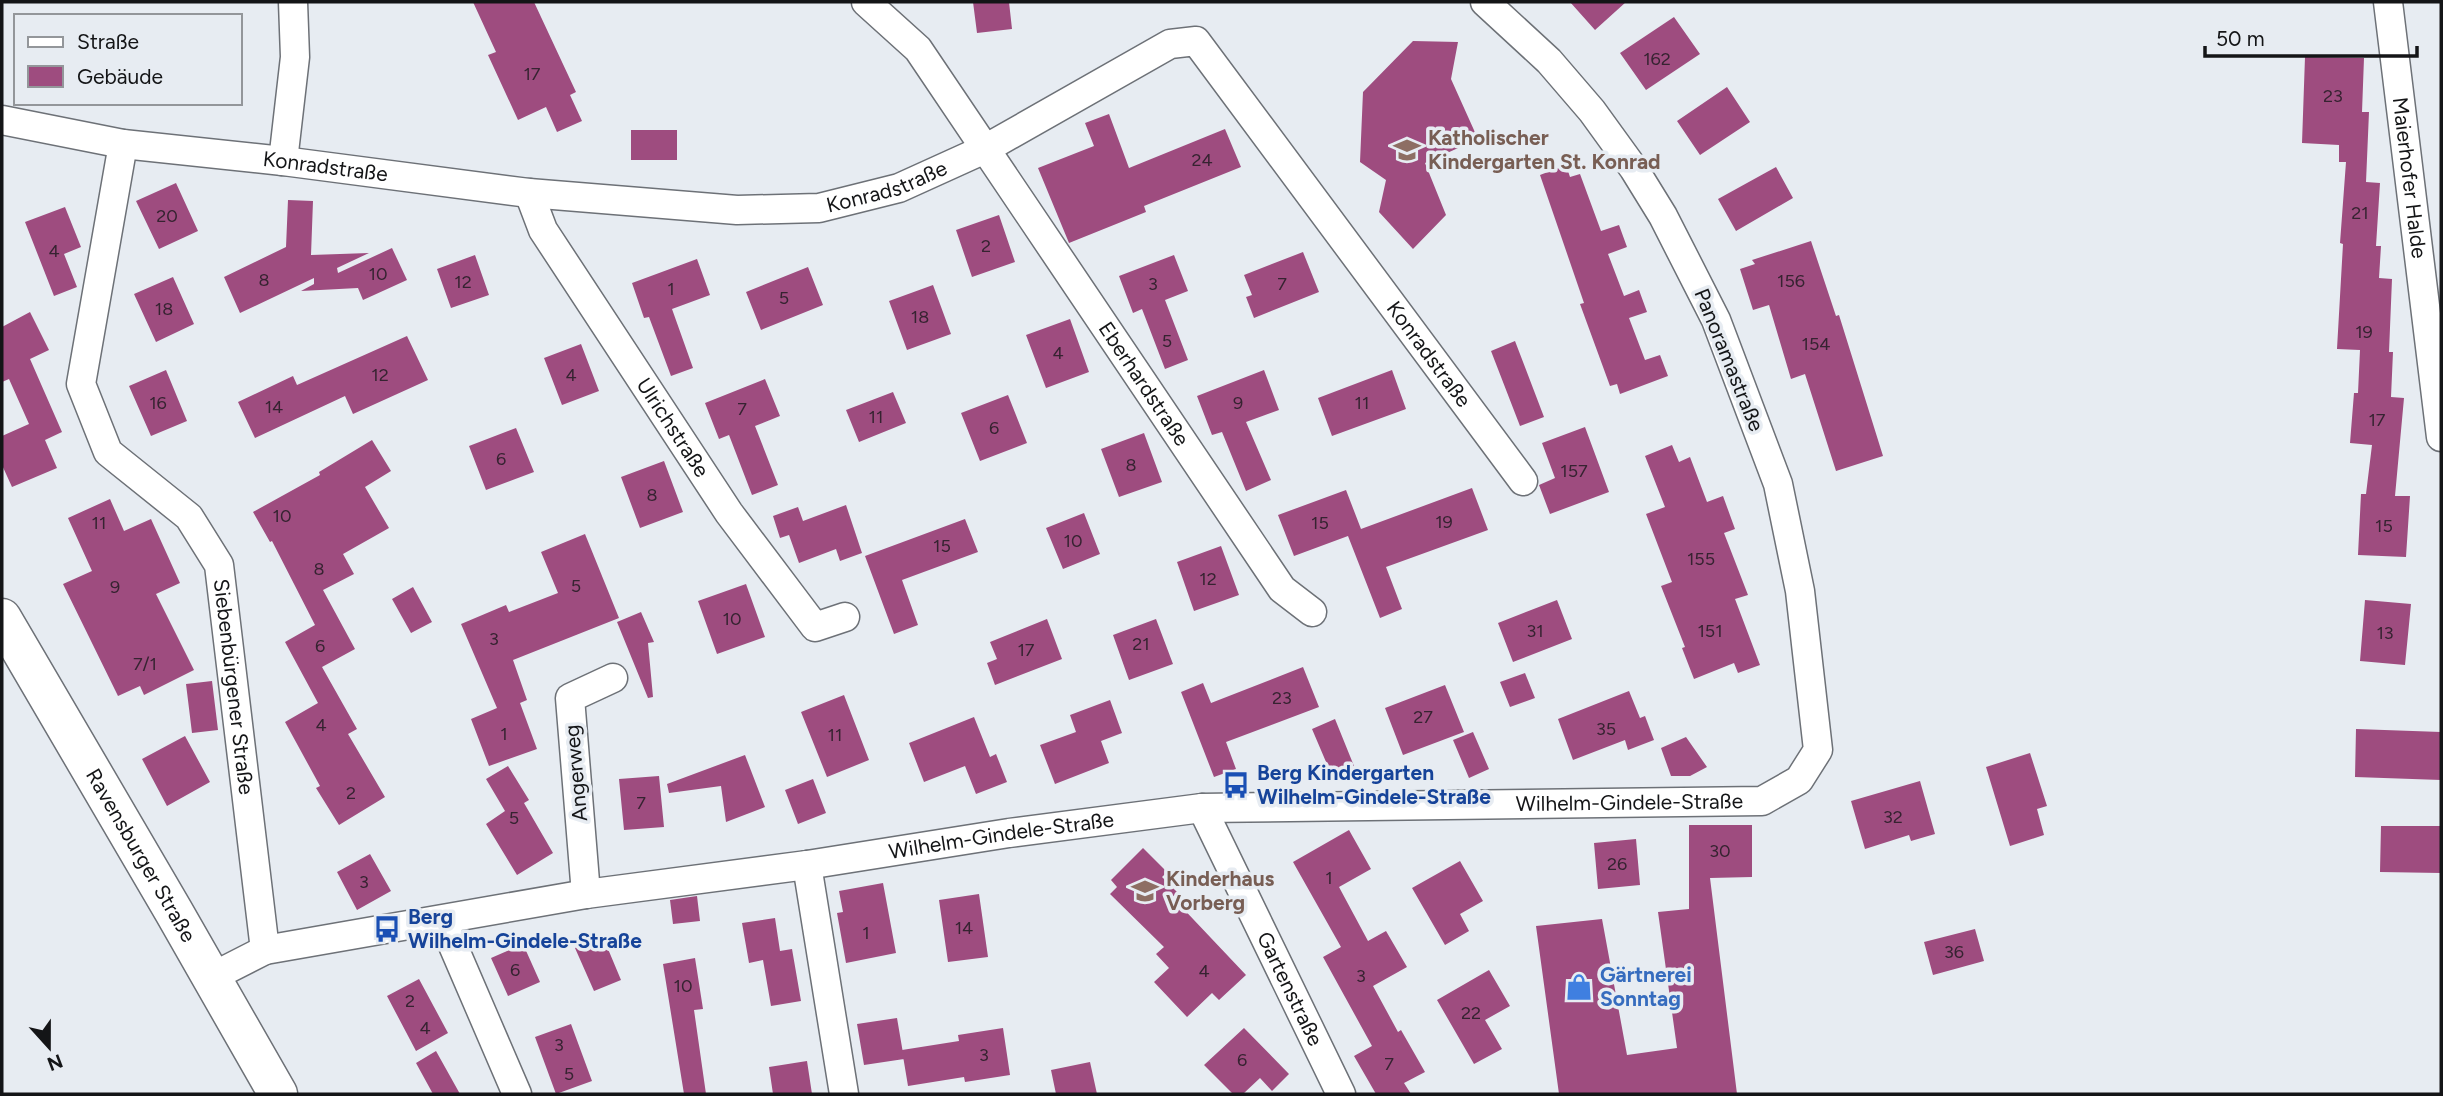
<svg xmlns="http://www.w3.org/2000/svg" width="2443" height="1096" font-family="Figtree,sans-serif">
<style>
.building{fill:#9e4c7f}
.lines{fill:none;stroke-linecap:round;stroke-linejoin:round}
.minor-casing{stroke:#6d7177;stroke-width:31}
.secondary-casing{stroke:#6d7177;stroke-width:41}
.minor{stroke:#fff;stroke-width:28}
.secondary{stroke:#fff;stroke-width:38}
.labels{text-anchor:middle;stroke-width:7;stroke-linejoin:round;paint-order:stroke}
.number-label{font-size:18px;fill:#362331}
.education-label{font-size:21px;font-weight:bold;fill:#785e54;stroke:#e7ecf2;text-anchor:start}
.street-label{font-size:21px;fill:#141517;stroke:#e7ecf2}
.transit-label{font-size:21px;font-weight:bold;fill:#164399;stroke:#e7ecf2;text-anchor:start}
.shop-label{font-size:21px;font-weight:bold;fill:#366cbe;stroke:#e7ecf2;text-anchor:start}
</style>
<rect width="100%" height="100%" fill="#e7ecf2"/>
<path class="building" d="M473,2H534L576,92L570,95L582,121L557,132L546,107L518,120L488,55L496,52Z
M973,2H1009L1012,29L977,33Z
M1570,2H1626L1595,30Z
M1674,17L1700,54L1646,90L1620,53Z
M1413,41L1458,42L1451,79L1478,139L1425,163L1446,215L1413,249L1379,212L1386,180L1360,162L1363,92Z
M2305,57L2364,58L2362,112H2369L2366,182L2380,183L2376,246H2381L2379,278L2392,279L2389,352H2393L2391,397L2404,398L2395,496H2410L2406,557L2358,555L2361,494H2366L2372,445L2350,443L2354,393H2358L2360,350L2337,349L2343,244L2340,243L2346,162H2339V145L2302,143Z
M1727,87L1750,122L1700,155L1677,121Z
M1109,114L1129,168L1225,129L1241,167L1144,206L1146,212L1069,243L1038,168L1094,146L1085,123Z
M631,130H677V160H631Z
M1566,165L1570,177L1580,174L1601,231L1619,225L1627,247L1608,254L1624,296L1639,290L1647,312L1629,318L1645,360L1660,355L1668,376L1620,394L1617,384L1610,386L1580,304L1584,303L1540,175Z
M1776,167L1793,198L1736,231L1718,199Z
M176,183L198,231L159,249L136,201Z
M288,200L313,201L311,255L369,253L337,268L338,273L392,248L407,280L363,300L358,288L301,291L314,284V278L240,313L224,277L286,247Z
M65,207L81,247L64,254L77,287L54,296L25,222Z
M999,215L1015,262L972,277L956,230Z
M1811,241L1836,316L1839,315L1883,456L1836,471L1805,374L1791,379L1769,305L1753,310L1740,269L1755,264L1752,260Z
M1303,252L1319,292L1254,318L1246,297L1252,295L1244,275Z
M475,255L489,295L451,308L437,269Z
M1174,255L1188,291L1165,300L1188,360L1165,369L1142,309L1133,313L1119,276Z
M697,259L710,295L672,309L693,368L671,376L649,317L644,318L632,283Z
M808,267L823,305L761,330L746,292Z
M173,277L194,324L156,342L134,294Z
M933,285L951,334L907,350L889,301Z
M30,312L49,350L30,359L62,432L45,440L57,468L12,487L2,465V436L29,424L9,379L2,382V327Z
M1070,319L1089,372L1046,388L1026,335Z
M407,336L428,380L353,414L345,396L255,438L238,402L293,376L297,385Z
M1515,341L1544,417L1520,426L1491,351Z
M581,344L599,391L562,405L544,358Z
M166,370L187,421L151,436L129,386Z
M1264,370L1279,410L1246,422L1271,480L1246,491L1222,432L1212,435L1197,396Z
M1392,370L1406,409L1332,436L1318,398Z
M765,379L780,416L755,426L778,485L752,495L729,435L719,439L705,403Z
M893,392L906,423L859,442L846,410Z
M1008,395L1027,443L980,461L961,413Z
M1585,427L1609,492L1550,514L1539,485L1555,478L1542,443Z
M516,428L534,472L486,490L469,446Z
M1144,433L1162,482L1119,497L1101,449Z
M372,440L391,471L365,487L389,528L343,554L354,574L323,590L355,649L322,667L357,729L348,734L385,797L339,825L316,788L320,786L285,722L318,703L285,642L315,625L272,541L270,542L253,512L320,475L319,472Z
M1672,445L1679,462L1690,457L1707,502L1723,496L1735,529L1724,533L1748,595L1735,599L1760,665L1738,673L1734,663L1694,679L1682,648L1685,647L1661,586L1672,582L1646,514L1665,507L1645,456Z
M664,461L683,512L640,528L621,477Z
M1472,488L1488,530L1386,567L1402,609L1380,618L1348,536L1294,556L1278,515L1346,490L1361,529Z
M110,499L124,531L151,519L180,583L156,594L194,670L144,695L140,686L118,696L63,584L92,571L68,518Z
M846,505L862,553L840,561L836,549L799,563L789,535L780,538L773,516L798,507L803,521Z
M1084,513L1100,554L1063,569L1046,528Z
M965,519L978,552L902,580L918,625L894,634L865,556Z
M585,534L619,618L513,660L527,700L520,703L537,749L489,766L471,719L497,708L461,624L506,605L509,612L558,593L541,552Z
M1221,546L1239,595L1194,611L1177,562Z
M746,584L765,637L717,654L698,601Z
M413,587L432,622L411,633L392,599Z
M1557,600L1572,639L1513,662L1498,623Z
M2365,600L2411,604L2405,665L2360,661Z
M641,612L654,642L648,643L653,697L648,698L617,622Z
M1047,619L1062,659L995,685L987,663L997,659L990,642Z
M1156,619L1173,664L1129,680L1113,635Z
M1303,667L1319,707L1226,742L1236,769L1214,777L1181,692L1203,683L1211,703Z
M1525,673L1535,698L1510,707L1500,682Z
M212,681L218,730L192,733L186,684Z
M1445,685L1464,732L1403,755L1385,708Z
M1629,691L1640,718L1645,716L1654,740L1628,750L1625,740L1573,760L1558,719Z
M844,695L869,760L827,777L801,712Z
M1110,700L1122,733L1101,741L1109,763L1055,784L1040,745L1076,732L1070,715Z
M974,717L990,757L996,754L1007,782L976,794L965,766L924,782L909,743Z
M1335,719L1354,766L1332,776L1312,729Z
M2356,729L2441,732V780L2355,777Z
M1473,732L1489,769L1469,778L1453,740Z
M185,736L210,782L167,806L142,759Z
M1686,737L1707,767L1690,776H1671L1661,748Z
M2030,753L2047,806L2037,809L2044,835L2010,846L1986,767Z
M745,755L765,807L726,822L721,786L669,793L667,784Z
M508,766L529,800L524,803L553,853L517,875L486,824L505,811L486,779Z
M659,776L664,827L624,830L619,779Z
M813,779L826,813L798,824L785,790Z
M1920,781L1935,834L1911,841L1909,835L1865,849L1851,801Z
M1689,825H1752V877L1710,878L1737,1094H1559L1536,926L1602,919L1627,1055L1677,1048L1658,912L1689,909Z
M2381,826H2441V873L2380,872Z
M1349,830L1371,869L1339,887L1368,941L1386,931L1407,967L1373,986L1398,1032L1401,1030L1425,1072L1404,1083L1411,1094H1376L1354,1056L1372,1046L1323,957L1341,947L1293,862Z
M1636,839L1640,885L1598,889L1594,843Z
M1143,848L1167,872L1162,877L1181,896L1176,901L1246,975L1219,1000L1212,993L1187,1017L1154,982L1169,968L1156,954L1164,947L1110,894L1117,887L1111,880Z
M370,854L391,891L357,910L337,872Z
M1460,861L1483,901L1460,914L1469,931L1445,945L1412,888Z
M883,883L896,953L846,963L837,913L843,912L839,891Z
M979,894L988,957L948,962L939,900Z
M697,896L700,921L673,924L670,900Z
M775,918L780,951L792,949L801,1001L771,1006L763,960L749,963L742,923Z
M1975,929L1984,961L1933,975L1924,942Z
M603,937L621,980L594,991L575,948Z
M523,944L540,982L508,996L491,958Z
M695,958L703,1009L694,1010L706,1094H684L663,964Z
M1489,970L1510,1006L1485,1020L1502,1049L1474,1064L1437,1000Z
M419,979L448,1033L416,1051L387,996Z
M897,1018L904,1059L864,1065L857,1024Z
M571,1024L592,1081L556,1094L535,1037Z
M1003,1028L1010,1075L965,1082L964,1077L908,1086L902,1050L959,1041L958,1035Z
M1244,1028L1289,1074L1272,1091L1260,1078L1243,1094H1233L1204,1065Z
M436,1051L460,1094H433L416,1063Z
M807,1061L812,1094H773L769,1067Z
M1090,1062L1097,1094H1056L1051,1070Z"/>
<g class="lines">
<defs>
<g id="minor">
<path id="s1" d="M866,2L918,49L1282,589L1312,612"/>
<path id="s2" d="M2388,2L2441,437"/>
<path id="s3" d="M2,120L123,144L283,161L529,193L737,210L819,208L899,188L985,149L1170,44L1196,41L1523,481"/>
<path id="s4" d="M123,144L81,384L108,452L189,517L219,565L265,950"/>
<path d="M283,161L295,57L293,2"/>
<path id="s5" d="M529,193L543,230L729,513L815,627L845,617"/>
<path id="s6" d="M1202,808L1341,1094"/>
<path d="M807,865L844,1094"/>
<path d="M586,894L570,698L613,678"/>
<path d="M442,920L517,1094"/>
<path id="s7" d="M210,978L265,950L586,894L807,865L1009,833L1202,808L1762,801L1799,780L1818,750L1800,591L1778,484L1716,320L1663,216L1634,169L1592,111L1549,61L1485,2"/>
</g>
<g id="secondary">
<path id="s8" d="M2,618L174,912L278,1094"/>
</g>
</defs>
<use href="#minor" class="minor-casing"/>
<use href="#secondary" class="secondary-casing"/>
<use href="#minor" class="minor"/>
<use href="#secondary" class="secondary"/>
</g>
<defs>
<symbol id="school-bare" viewBox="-9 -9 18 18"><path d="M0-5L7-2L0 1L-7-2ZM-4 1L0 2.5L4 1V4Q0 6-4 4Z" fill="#8d6e63" stroke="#e7ecf2" stroke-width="2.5" paint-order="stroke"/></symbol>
<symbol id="bus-bare" viewBox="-9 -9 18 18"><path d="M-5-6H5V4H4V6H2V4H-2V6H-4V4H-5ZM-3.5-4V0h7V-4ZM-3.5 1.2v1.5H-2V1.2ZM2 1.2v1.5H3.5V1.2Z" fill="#1a4fb4" stroke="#e7ecf2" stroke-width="2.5" paint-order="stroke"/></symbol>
<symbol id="shop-bare" viewBox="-9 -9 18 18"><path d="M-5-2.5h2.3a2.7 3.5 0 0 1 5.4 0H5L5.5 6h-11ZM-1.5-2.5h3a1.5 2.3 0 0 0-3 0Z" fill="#3f7fe0" stroke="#e7ecf2" stroke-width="2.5" paint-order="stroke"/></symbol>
</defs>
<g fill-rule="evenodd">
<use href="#school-bare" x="1388" y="131" width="38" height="38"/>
<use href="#bus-bare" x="1217" y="766" width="38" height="38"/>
<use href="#school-bare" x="1126" y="872" width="38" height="38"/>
<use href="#bus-bare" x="368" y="910" width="38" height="38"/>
<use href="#shop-bare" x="1560" y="968" width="38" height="38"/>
</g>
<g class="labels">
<g class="number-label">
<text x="1657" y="65">162</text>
<text x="532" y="80">17</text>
<text x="2333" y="102">23</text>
<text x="1202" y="166">24</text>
<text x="2360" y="219">21</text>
<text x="167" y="222">20</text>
<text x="986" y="252">2</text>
<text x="54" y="257">4</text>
<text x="378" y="280">10</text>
<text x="264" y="286">8</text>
<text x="1791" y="287">156</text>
<text x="463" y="288">12</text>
<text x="1153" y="290">3</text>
<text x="1282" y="290">7</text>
<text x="671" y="295">1</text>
<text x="784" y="304">5</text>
<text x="164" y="315">18</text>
<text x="920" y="323">18</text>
<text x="2364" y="338">19</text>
<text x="1167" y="347">5</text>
<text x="1816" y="350">154</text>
<text x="1058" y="359">4</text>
<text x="380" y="381">12</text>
<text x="571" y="381">4</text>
<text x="158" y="409">16</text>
<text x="1238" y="409">9</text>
<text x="1362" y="409">11</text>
<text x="274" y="413">14</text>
<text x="742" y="415">7</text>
<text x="876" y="423">11</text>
<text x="2377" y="426">17</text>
<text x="994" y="434">6</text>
<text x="501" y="465">6</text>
<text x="1131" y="471">8</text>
<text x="1574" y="477">157</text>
<text x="652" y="501">8</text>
<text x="282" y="522">10</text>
<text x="1444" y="528">19</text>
<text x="99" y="529">11</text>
<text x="1320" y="529">15</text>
<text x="2384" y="532">15</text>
<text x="1073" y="547">10</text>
<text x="942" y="552">15</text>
<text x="1701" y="565">155</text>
<text x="319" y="575">8</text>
<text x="1208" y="585">12</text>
<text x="576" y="592">5</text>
<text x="115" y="593">9</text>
<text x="732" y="625">10</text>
<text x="1535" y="637">31</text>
<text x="1710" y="637">151</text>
<text x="2385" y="639">13</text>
<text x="494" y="645">3</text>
<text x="1141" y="650">21</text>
<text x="320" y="652">6</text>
<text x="1026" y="656">17</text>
<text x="145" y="670">7/1</text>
<text x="1282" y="704">23</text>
<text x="1423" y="723">27</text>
<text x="321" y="731">4</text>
<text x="1606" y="735">35</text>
<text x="504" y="740">1</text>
<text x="835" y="741">11</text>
<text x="351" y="799">2</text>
<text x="641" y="809">7</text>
<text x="1893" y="823">32</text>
<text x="514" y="824">5</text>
<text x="1720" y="857">30</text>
<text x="1617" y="870">26</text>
<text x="1329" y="884">1</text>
<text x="364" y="888">3</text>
<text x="964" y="934">14</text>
<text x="866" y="939">1</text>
<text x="1954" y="958">36</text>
<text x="515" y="976">6</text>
<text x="1204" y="977">4</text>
<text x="1361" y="982">3</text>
<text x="683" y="992">10</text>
<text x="410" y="1007">2</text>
<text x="1471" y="1019">22</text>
<text x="425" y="1034">4</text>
<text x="559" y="1051">3</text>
<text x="984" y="1061">3</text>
<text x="1242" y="1066">6</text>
<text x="1389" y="1070">7</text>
<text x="569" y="1080">5</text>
</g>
<g class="education-label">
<text x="1428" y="145">Katholischer<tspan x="1428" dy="24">Kindergarten St. Konrad</tspan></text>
<text x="1166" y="886">Kinderhaus<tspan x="1166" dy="24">Vorberg</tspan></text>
</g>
<g class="street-label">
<text dy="7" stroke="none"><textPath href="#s3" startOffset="327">Konradstraße</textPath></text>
<text dy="7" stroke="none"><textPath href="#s2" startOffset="177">Maierhofer Halde</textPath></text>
<text dy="7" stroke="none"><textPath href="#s3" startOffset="894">Konradstraße</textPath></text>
<text dy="7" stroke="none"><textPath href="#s3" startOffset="1629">Konradstraße</textPath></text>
<text transform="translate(1729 360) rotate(68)" y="7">Panoramastraße</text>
<text dy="7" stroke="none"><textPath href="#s1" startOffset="474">Eberhardstraße</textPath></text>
<text dy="7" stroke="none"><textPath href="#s5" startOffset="276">Ulrichstraße</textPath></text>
<text dy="7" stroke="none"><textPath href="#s4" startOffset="600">Siebenbürgener Straße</textPath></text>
<text transform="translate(576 773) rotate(-95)" y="7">Angerweg</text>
<text dy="7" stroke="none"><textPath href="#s7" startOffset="1437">Wilhelm-Gindele-Straße</textPath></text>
<text dy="7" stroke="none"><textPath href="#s7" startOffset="807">Wilhelm-Gindele-Straße</textPath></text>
<text dy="7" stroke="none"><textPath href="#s8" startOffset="275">Ravensburger Straße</textPath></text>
<text dy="7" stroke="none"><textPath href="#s6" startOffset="201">Gartenstraße</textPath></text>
</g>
<g class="transit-label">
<text x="1257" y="780">Berg Kindergarten<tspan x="1257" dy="24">Wilhelm-Gindele-Straße</tspan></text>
<text x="408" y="924">Berg<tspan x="408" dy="24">Wilhelm-Gindele-Straße</tspan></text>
</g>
<g class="shop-label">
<text x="1600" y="982">Gärtnerei<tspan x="1600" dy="24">Sonntag</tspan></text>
</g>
</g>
<rect width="2443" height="1096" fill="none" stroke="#141517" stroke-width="7"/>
<rect x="14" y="14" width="228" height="91" fill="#e7ecf2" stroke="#93969a" stroke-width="2"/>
<rect x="28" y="37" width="35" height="10" fill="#ffffff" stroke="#93969a" stroke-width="2"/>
<text x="77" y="49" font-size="21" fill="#141517">Straße</text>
<rect x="28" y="66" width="35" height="21" fill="#9e4c7f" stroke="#93969a" stroke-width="2"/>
<text x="77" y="84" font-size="21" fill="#141517">Gebäude</text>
<g transform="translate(49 1047) rotate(159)" stroke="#e7ecf2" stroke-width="5" paint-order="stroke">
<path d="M0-5L12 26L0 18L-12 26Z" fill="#141517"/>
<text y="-10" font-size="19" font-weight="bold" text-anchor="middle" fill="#141517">N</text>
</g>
<path d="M2205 46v10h212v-10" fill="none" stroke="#141517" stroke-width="3.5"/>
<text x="2216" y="46" font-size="21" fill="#141517" stroke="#e7ecf2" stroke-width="5" paint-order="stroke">50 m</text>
</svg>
